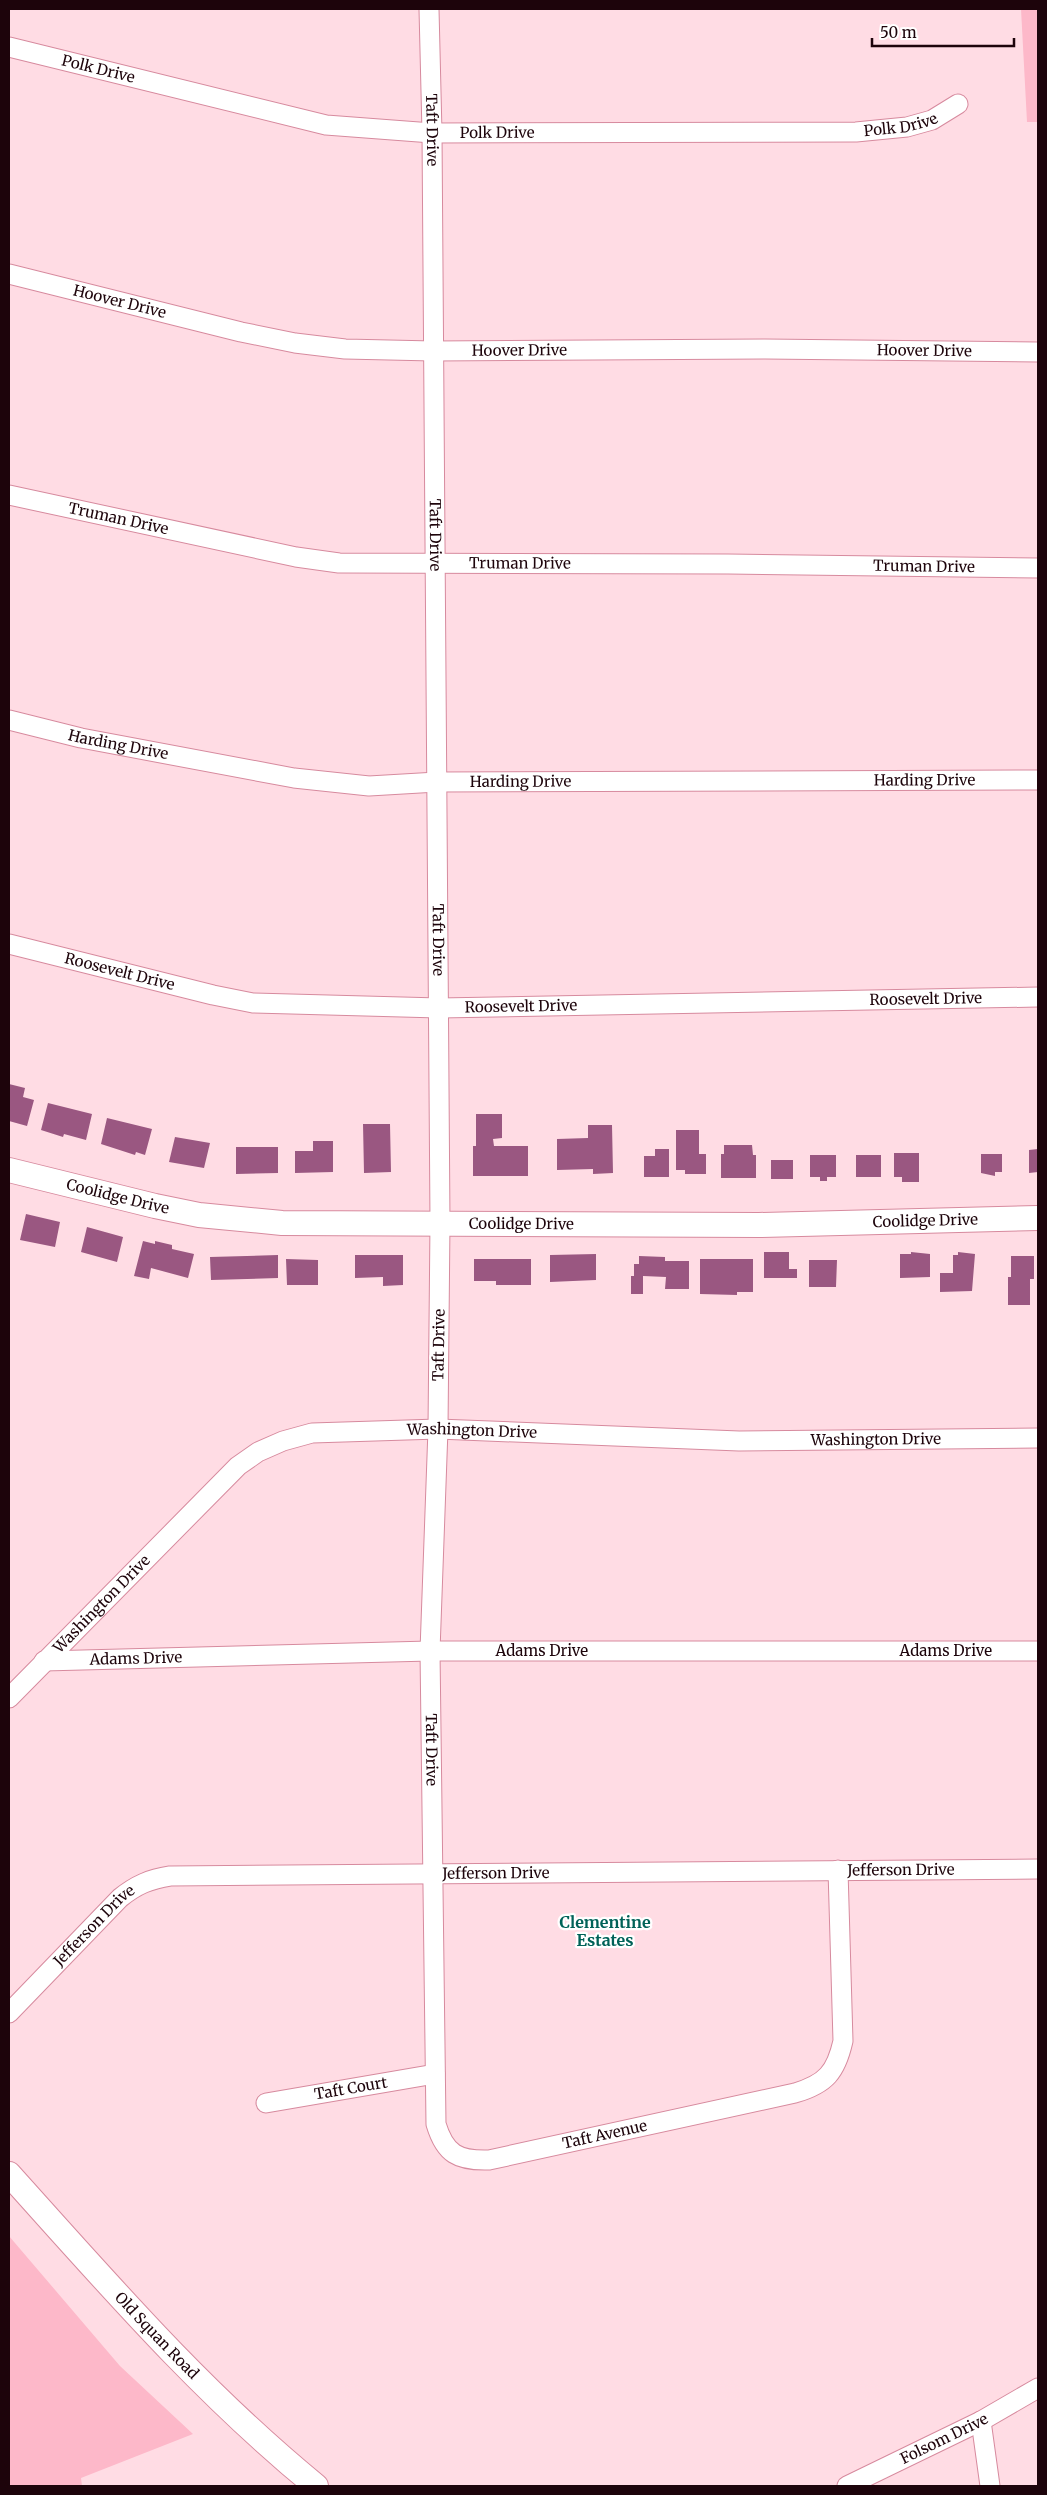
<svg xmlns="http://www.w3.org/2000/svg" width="1047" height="2495" font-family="Merriweather,serif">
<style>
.green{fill:#fdb8c9}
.building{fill:#9a5781}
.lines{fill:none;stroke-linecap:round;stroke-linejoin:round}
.minor-casing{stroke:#d78a9e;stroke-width:21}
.tertiary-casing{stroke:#d78a9e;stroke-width:26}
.minor{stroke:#fff;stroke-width:19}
.tertiary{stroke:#fff;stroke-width:24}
.labels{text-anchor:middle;stroke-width:4.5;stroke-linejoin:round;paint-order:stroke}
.street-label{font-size:15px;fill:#1d040b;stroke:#fff}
.neighbourhood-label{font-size:16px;font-weight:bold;fill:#006258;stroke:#fff}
</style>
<rect width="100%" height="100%" fill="#ffdce4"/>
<path class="green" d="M1021,9H1038V122H1027Z
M9,2236L120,2366L193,2434L81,2478L82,2486H9Z"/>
<path class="building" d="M9,1084L25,1088L23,1097L34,1100L27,1126L9,1121Z
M48,1103L92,1114L86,1140L64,1134L63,1137L41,1130Z
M476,1114H502V1138L493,1139L494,1146H528V1176H473V1146H476Z
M107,1118L152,1129L145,1155L136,1152L135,1155L101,1144Z
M363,1124H390L391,1172L364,1173Z
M588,1125H612L613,1173L593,1174V1169L557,1170V1139L588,1138Z
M676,1130H699V1154H706V1174H685V1170H676Z
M175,1137L210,1143L204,1168L169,1162Z
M313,1141H333V1172L295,1173V1151H313Z
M724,1145H752L753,1155H756V1178H721V1154H724Z
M236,1147H278V1173L236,1174Z
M655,1149H669V1177H644V1156H655Z
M1038,1149V1172L1029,1173V1150Z
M894,1153H919V1182H902V1177H894Z
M981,1154H1002V1172H995V1176L981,1173Z
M810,1155H836V1177H827V1181H820V1177H810Z
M856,1155H881V1177H856Z
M771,1160H793V1179H771Z
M26,1214L60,1222L55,1247L20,1240Z
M87,1227L123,1237L117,1262L81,1252Z
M143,1241L155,1244V1241L172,1245V1249L194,1254L188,1278L151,1268L149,1279L134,1276Z
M764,1252H789V1269H797V1278H764Z
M911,1252L930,1254V1277L900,1278V1254H911Z
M958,1252L975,1254L972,1291L940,1292V1273H953V1255H958Z
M596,1254V1280L550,1282V1255Z
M278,1255V1278L211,1280L210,1257Z
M355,1255H403V1285L383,1286V1277L355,1278Z
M639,1256L665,1257V1261H689V1289H665L666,1277L643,1276V1294H631V1276H634V1264H639Z
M1011,1256H1034V1279H1030V1305H1008V1277H1011Z
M286,1259L318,1260V1285H287Z
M474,1259H531V1285H496V1281H474Z
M700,1259H753V1292H737V1295L700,1294Z
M809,1260H837L836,1287H809Z"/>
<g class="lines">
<defs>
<g id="minor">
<path id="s1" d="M429,9L432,133L440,1222L438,1429L430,1651L436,2124C445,2154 458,2161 489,2160L795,2093C826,2084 836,2072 843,2041L838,1870"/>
<path id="s2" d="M9,47L326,125L432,133L856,132L907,127L932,120L958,104"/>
<path id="s3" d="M9,274L241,332L295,343L345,349L433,351L765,349L1038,352"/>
<path id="s4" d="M9,495L296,557L339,563L728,564L1038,568"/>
<path id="s5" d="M9,720L81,738L294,778L369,786L437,782L1038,780"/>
<path id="s6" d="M9,944L213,995L253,1003L439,1008L1038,997"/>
<path id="s7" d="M44,1661L430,1651H1038"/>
<path id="s8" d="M9,1698L238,1466L258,1452L283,1441L312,1433L438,1429L739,1441L1038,1438"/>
<path id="s9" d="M9,2013L120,1898C136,1885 150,1879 170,1876L1038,1869"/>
<path id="s10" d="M266,2103L435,2074"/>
<path d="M981,2421L990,2486"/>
<path id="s11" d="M847,2486L981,2421L1038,2388"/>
</g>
<g id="tertiary">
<path id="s12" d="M9,1170L155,1206L199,1215L282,1223L759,1225L1038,1218"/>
<path id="s13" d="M9,2174C108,2284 201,2392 316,2486"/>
</g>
</defs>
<use href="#minor" class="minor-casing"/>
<use href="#tertiary" class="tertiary-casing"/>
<use href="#minor" class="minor"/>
<use href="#tertiary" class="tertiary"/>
</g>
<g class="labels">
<g class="street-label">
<text dy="5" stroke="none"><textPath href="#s2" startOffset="92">Polk Drive</textPath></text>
<text dy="5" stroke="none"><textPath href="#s2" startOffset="902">Polk Drive</textPath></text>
<text dy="5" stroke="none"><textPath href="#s1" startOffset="121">Taft Drive</textPath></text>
<text dy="5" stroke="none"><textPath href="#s2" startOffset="498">Polk Drive</textPath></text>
<text dy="5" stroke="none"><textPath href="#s3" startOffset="114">Hoover Drive</textPath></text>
<text dy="5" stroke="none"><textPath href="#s3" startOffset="519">Hoover Drive</textPath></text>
<text dy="5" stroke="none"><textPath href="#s3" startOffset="924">Hoover Drive</textPath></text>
<text dy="5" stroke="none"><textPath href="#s4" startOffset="112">Truman Drive</textPath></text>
<text dy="5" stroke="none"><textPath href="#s1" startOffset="526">Taft Drive</textPath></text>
<text dy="5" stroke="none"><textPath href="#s4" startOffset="518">Truman Drive</textPath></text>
<text dy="5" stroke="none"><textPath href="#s4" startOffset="922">Truman Drive</textPath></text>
<text dy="5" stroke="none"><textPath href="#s5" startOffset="112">Harding Drive</textPath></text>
<text dy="5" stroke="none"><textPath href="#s5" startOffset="922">Harding Drive</textPath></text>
<text dy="5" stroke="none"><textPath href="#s5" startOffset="518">Harding Drive</textPath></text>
<text dy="5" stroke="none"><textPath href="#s1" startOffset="931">Taft Drive</textPath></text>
<text dy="5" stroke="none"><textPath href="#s6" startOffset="114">Roosevelt Drive</textPath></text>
<text dy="5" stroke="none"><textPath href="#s6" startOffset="924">Roosevelt Drive</textPath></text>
<text dy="5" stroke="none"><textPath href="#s6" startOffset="519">Roosevelt Drive</textPath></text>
<text dy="5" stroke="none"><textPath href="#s12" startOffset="112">Coolidge Drive</textPath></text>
<text dy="5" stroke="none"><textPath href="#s12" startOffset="922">Coolidge Drive</textPath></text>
<text dy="5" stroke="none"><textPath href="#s12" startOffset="518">Coolidge Drive</textPath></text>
<text transform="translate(439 1345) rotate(-89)" y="5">Taft Drive</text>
<text dy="5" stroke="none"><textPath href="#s8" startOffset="568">Washington Drive</textPath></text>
<text dy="5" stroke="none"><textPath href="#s8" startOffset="972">Washington Drive</textPath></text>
<text dy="5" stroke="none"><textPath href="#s8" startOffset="132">Washington Drive</textPath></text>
<text dy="5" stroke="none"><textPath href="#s7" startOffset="498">Adams Drive</textPath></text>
<text dy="5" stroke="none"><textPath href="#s7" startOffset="902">Adams Drive</textPath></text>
<text dy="5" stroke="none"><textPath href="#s7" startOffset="92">Adams Drive</textPath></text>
<text dy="5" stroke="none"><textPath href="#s1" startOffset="1741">Taft Drive</textPath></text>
<text dy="5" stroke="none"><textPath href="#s9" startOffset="946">Jefferson Drive</textPath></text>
<text dy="5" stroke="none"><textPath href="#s9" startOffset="541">Jefferson Drive</textPath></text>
<text dy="5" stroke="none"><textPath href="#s9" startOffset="122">Jefferson Drive</textPath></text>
<text dy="5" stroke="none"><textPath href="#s10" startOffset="86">Taft Court</textPath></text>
<text dy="5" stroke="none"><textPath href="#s1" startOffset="2305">Taft Avenue</textPath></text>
<text dy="5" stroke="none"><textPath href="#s13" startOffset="219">Old Squan Road</textPath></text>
<text dy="5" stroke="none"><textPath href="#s11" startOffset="108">Folsom Drive</textPath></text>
</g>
<g class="neighbourhood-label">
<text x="605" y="1928">Clementine<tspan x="605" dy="18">Estates</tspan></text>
</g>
</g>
<rect width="1047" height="2495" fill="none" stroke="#1d040b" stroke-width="20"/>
<path d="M872 38v8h142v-8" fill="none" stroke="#1d040b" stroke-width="2.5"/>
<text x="880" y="38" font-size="15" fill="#1d040b" stroke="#ffffff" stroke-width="4" paint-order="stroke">50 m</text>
</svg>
